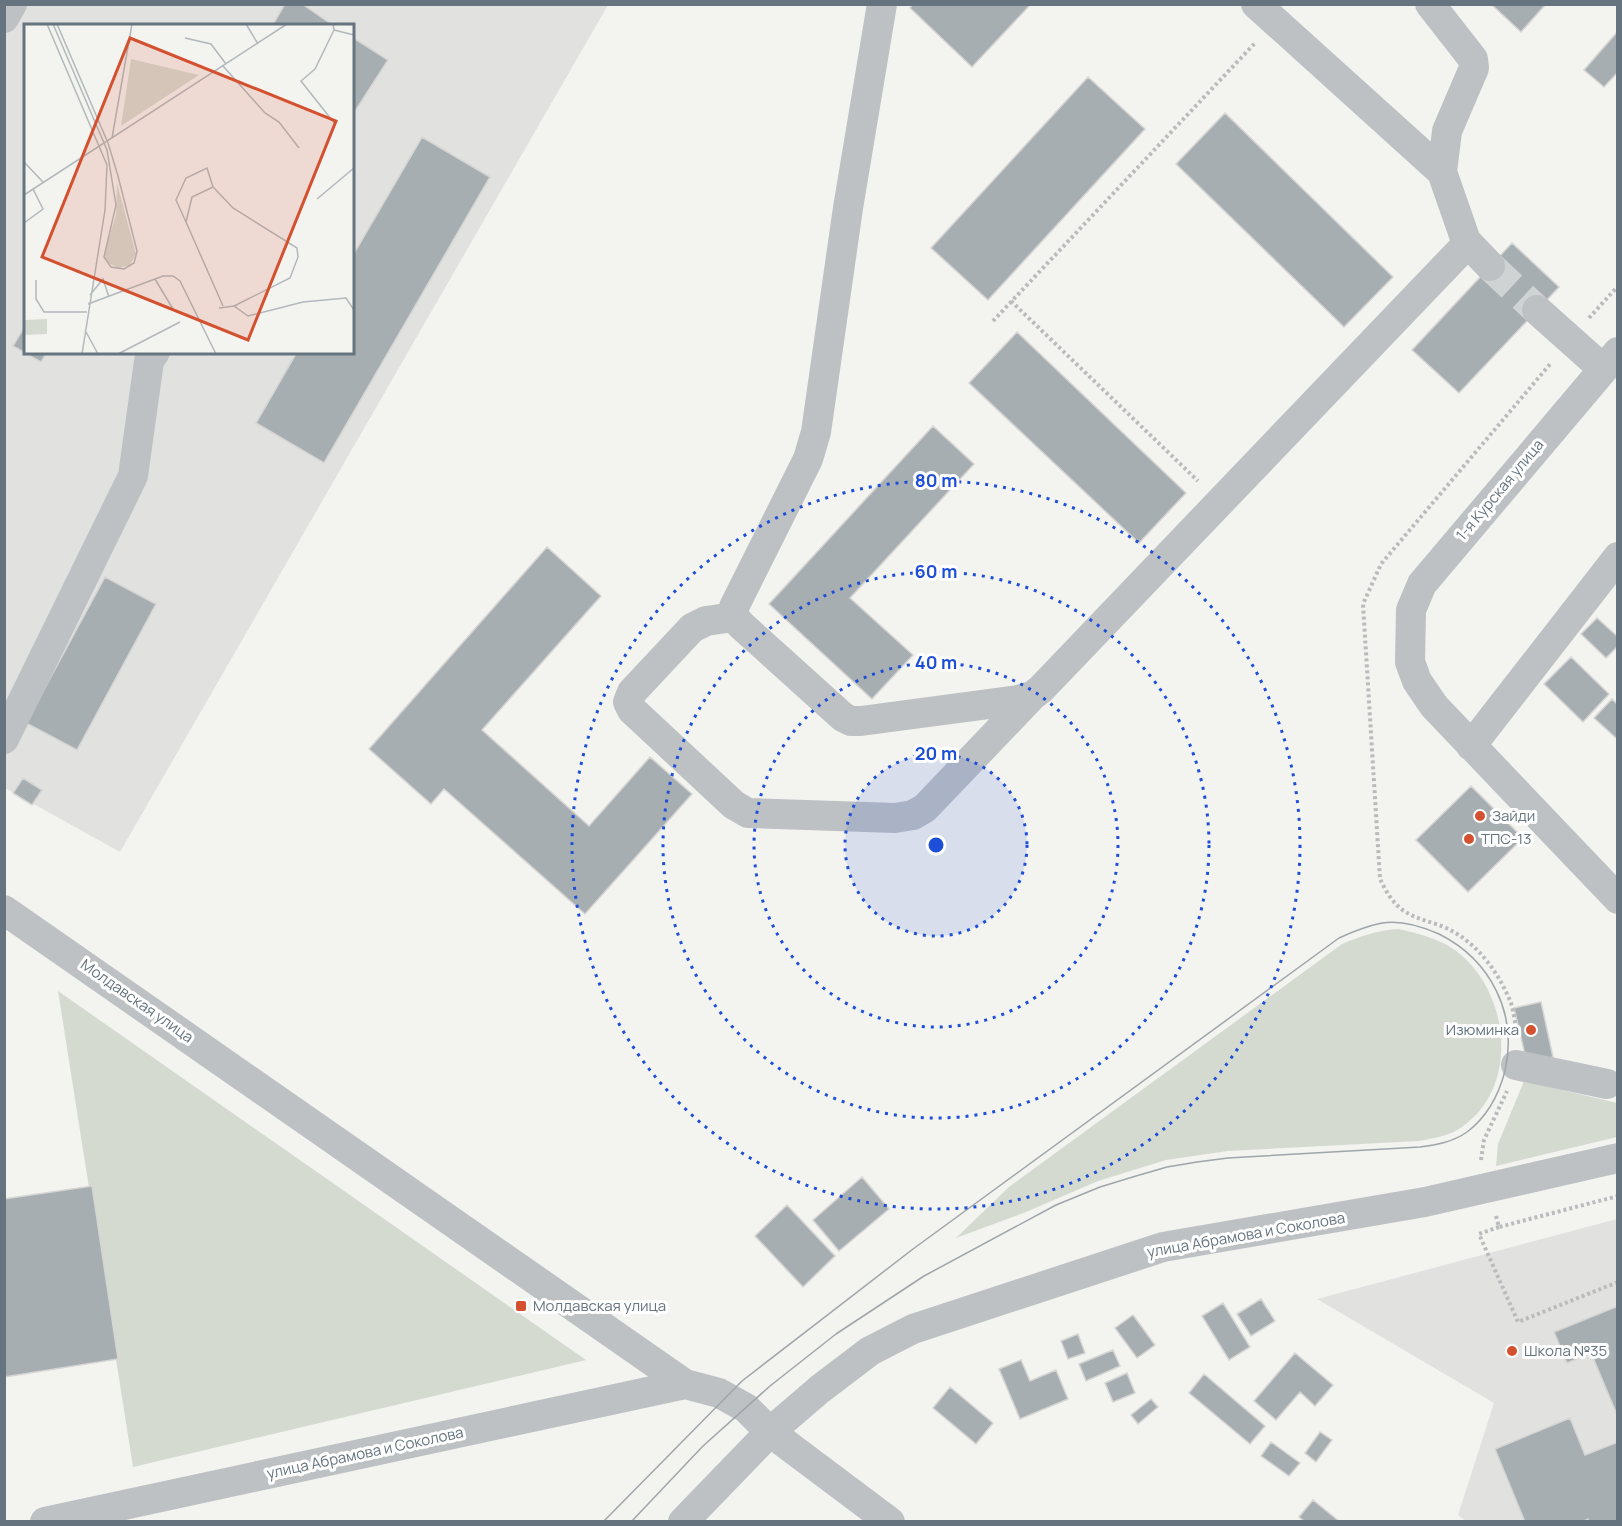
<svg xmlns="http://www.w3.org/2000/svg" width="1622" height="1526" font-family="Manrope,sans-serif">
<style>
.built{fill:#e1e2e0;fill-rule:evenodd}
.green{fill:#d5dad1}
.building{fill:#a7aeb2;stroke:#d5d5d3;stroke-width:1.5}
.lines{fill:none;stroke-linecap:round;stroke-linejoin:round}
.minor-tunnel{stroke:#d0d3d4;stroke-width:30;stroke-dasharray:30 15;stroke-linecap:butt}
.path{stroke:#b9bbbd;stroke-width:4;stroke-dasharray:3 3;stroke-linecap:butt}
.minor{stroke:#bdc1c4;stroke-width:30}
.tram{stroke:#9fa5a9;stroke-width:1.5}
.ring{fill:none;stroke:#1d4ed8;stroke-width:3;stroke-dasharray:3 6}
.poi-dot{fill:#d45130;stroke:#fff;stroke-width:2}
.labels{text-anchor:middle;stroke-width:6;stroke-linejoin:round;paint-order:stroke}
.street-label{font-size:15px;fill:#65747e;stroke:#fff}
.poi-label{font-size:15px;fill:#65747e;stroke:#fff;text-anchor:start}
.inset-road{fill:none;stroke:#b2b8bb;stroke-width:1.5}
.view{fill:#d45130;fill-opacity:0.15;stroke:#d45130;stroke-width:3}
.inset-edge{fill:none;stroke:#65747e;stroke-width:3}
.centre{fill:#1d4ed8;stroke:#fff;stroke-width:3}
.ring-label{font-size:18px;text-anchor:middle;font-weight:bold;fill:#1d4ed8;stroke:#fff;stroke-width:6;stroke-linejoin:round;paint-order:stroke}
</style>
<rect width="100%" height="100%" fill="#f3f3f0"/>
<path class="built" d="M5,5H608L120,852L5,788ZM26,26H352V352H26Z
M1617,1219V1521H1466L1458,1515L1494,1403L1317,1299Z"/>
<path class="green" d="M1399,929C1416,933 1432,937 1447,945C1508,980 1524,1084 1462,1127C1450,1136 1434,1138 1419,1141L1228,1151L1166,1160L1098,1181L1026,1212L956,1238L1010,1186L1342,944C1361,936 1378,930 1399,929Z
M58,991L586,1360L133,1467Z
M1524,1081L1617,1103V1137L1496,1166L1498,1144Z"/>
<path class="building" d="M285,4H302L334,26H272Z
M913,4H1031L972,67L910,8Z
M1491,4H1546L1521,32Z
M1618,31V72L1604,87L1584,70Z
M352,37L388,60L352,116Z
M1088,77L1145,129L988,300L931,248Z
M1225,113L1393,277L1344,327L1176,164Z
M422,137L490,177L324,463L256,423L297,352H352V257Z
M1512,243L1559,287L1459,393L1412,350Z
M26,324V352H47L41,362L13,346Z
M1017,332L1186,493L1139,543L969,383Z
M933,426L974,464L850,598L913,655L872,699L769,604Z
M547,547L601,596L482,730L589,826L650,757L692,794L585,914L444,789L431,804L369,749Z
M105,577L156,604L77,750L26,723Z
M1597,618L1618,637V646L1606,658L1581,634Z
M1571,657L1609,694L1583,722L1544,684Z
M1612,699L1618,705V736L1616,738L1594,718Z
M23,778L42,790L32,805L13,793Z
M1471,786L1523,838L1468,892L1416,840Z
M1541,1002L1553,1057L1527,1063L1514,1008Z
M862,1177L889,1209L839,1251L813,1220Z
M92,1186L118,1359L4,1377V1199Z
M787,1205L835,1256L803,1287L755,1236Z
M1261,1299L1275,1321L1251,1336L1237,1314Z
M1223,1303L1250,1347L1229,1360L1202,1316Z
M1618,1306V1417L1591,1353L1567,1363L1554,1332Z
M1133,1315L1155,1345L1137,1358L1115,1328Z
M1078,1334L1085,1353L1068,1359L1061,1341Z
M1113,1350L1120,1366L1086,1381L1079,1364Z
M1295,1353L1333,1385L1315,1406L1300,1392L1276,1420L1254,1401Z
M1021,1360L1030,1381L1056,1370L1068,1399L1020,1419L999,1369Z
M1127,1373L1135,1393L1113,1402L1105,1383Z
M1204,1374L1265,1426L1250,1444L1189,1393Z
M950,1387L993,1423L976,1444L933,1408Z
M1151,1399L1158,1407L1138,1424L1131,1415Z
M1570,1418L1585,1455L1618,1442V1522H1589L1588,1519L1582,1522H1525L1495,1449Z
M1320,1432L1332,1440L1316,1462L1305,1453Z
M1271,1442L1300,1463L1289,1476L1261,1456Z
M1313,1500L1340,1522H1305L1299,1517Z"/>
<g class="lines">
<path class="minor-tunnel" d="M1490,266L1537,310"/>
<path class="path" d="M1011,301L1198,481
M1589,318L1618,286
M993,321L1256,42
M1517,1035C1515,1024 1514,1012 1511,1003C1498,971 1476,941 1444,927C1427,920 1408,918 1395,903C1389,897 1384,887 1380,879L1363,604L1381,564L1551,363
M1481,1160L1484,1140L1507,1091
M1496,1216L1499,1227L1618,1196
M1499,1227L1479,1234L1518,1322L1618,1282"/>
<path class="minor" d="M882,4L848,208L816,432L808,459L734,607V617L741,625L843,717L851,721H861L1018,700L1032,696L1041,689L1468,243
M1256,4L1442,172
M1430,4L1473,59L1474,68L1447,131L1442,172L1466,241L1490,266
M4,18L12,4
M1537,310L1602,368
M1618,352L1422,584L1411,610L1410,662L1417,681L1434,706L1618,899
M734,617L706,621L692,628L632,692L628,702L632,710L734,805L748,813L895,818L913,815L925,808L1032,696
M4,739L133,476L149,361L155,352
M1471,746L1618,557
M4,910L685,1384L719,1393L746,1408L770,1432L890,1522
M1516,1065L1607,1084
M45,1522L685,1384
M683,1522L770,1432L820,1389L870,1351L913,1329L1163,1247L1425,1202L1618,1158"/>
<path class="tram" d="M603,1522L742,1381L913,1249L1339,938C1352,932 1367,926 1382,923C1401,920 1421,926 1439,934C1491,960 1518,1014 1505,1071C1499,1094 1487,1117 1467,1132C1453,1142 1436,1145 1420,1147L1228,1158L1197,1162L1167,1167L1136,1176L1100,1187L1056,1205L924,1276L836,1334L770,1386L703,1446L631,1522"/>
</g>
<circle cx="936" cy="845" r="91" fill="#1d4ed8" fill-opacity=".12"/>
<g class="ring">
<circle cx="936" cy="845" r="91"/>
<circle cx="936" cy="845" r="182"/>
<circle cx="936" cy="845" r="273"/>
<circle cx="936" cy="845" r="364"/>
</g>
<g class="poi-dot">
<circle cx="1480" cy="816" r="6"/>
<circle cx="1469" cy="839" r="6"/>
<circle cx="1531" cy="1030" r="6"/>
<rect x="515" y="1300" width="12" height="12" rx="3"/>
<circle cx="1512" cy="1351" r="6"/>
</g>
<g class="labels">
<g class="street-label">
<text transform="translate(1500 490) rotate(-50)" y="5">1-я Курская улица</text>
<text transform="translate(137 1001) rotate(35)" y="5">Молдавская улица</text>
<text transform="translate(1246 1235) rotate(-10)" y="5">улица Абрамова и Соколова</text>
<text transform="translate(365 1453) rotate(-12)" y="5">улица Абрамова и Соколова</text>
</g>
<g class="poi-label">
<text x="1492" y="821">Зайди</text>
<text x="1481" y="844">ТПС-13</text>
<text x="1519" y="1035" text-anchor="end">Изюминка</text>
<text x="533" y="1311">Молдавская улица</text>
<text x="1524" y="1356">Школа №35</text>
</g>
</g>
<g transform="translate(24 24)">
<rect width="330" height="330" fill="#f3f3f0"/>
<path d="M107,35L175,51L97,102ZM93,159L112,230L106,241L95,244L84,239L80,230L92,191ZM23,295V310L0,311V296Z" fill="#d5dad1"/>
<path class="inset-road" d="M23,0L83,141L81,186L58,330M29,0L83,126L92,181L80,233L87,243L100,245L110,239L113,227L94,152L84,119L33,0M222,0L234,20M309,0L310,6L291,45L277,57L311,100M310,6L330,11M161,14L187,20L202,40M199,42L241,89L255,98L275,124M88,114L108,0M0,138L19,158M0,171L263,0M293,175L330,144M162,198L152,176L162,154L183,144L189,163M0,199L19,185L9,165M131,255L149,285M12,256V275L20,288H63M66,271L79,255L85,273M64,280L139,252H149L156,257L192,330M199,282L162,198L168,173L189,163L209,184L273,224L274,233L266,254L210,282M195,284L210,282L224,292L279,278L322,274L330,286M61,306L74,330M94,330L156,298"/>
<path class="view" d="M106,14L312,97L224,316L18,233Z"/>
<rect width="330" height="330" class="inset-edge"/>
</g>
<circle cx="936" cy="845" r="9" class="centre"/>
<g class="ring-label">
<text x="936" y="487">80 m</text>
<text x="936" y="578">60 m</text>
<text x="936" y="669">40 m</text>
<text x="936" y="760">20 m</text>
</g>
<rect width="1622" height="1526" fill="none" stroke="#65747e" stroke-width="12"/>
</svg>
